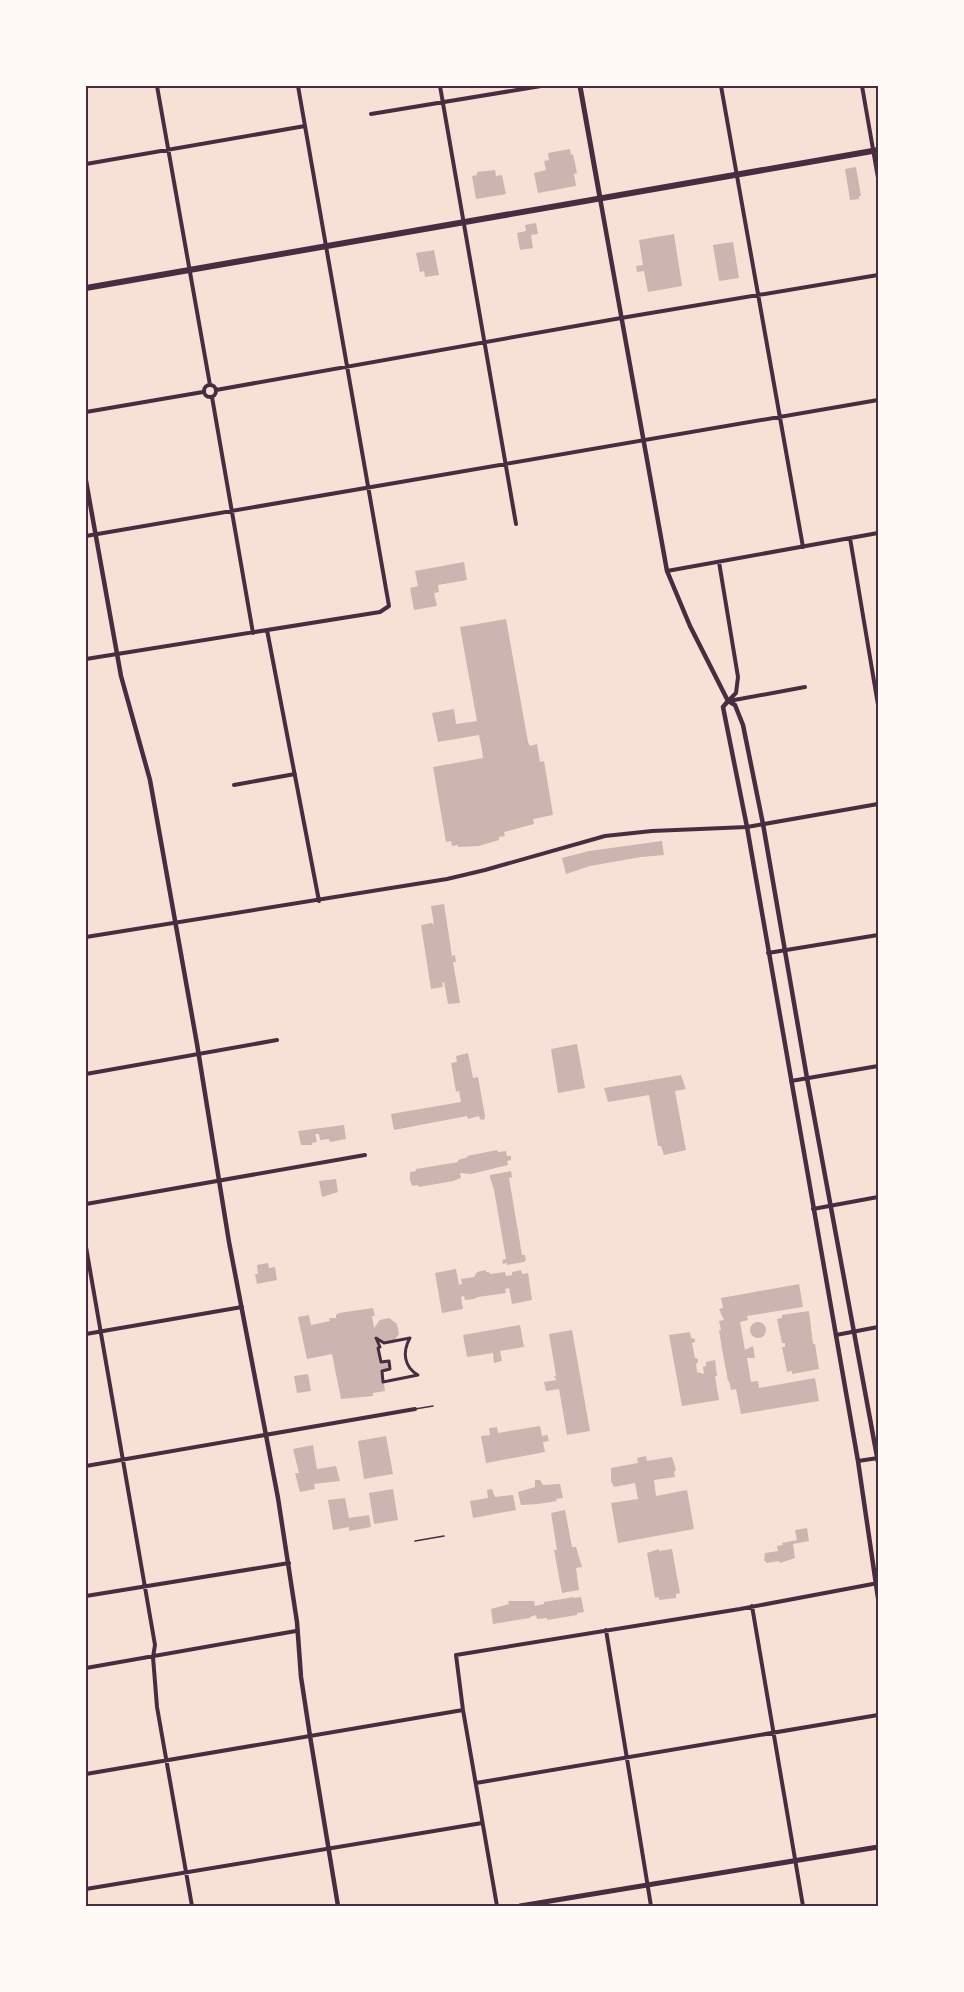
<svg xmlns="http://www.w3.org/2000/svg" width="964" height="1992" font-family="'Archivo Narrow',sans-serif">
<style>
.building{fill:#ccb4b1}
.lines{fill:none;stroke-linecap:round;stroke-linejoin:round}
.service{stroke:#4a2c40;stroke-width:1.5}
.pedestrian{stroke:#4a2c40;stroke-width:3}
.minor{stroke:#4a2c40;stroke-width:4}
.tertiary{stroke:#4a2c40;stroke-width:4.5}
.secondary{stroke:#4a2c40;stroke-width:5}
.primary{stroke:#4a2c40;stroke-width:6}
.neatline{fill:none;stroke:#4a2c40;stroke-width:2}
</style>
<rect width="100%" height="100%" fill="#f7e1d7"/>
<path class="building" d="M570,149L571,155L573,154L577,173L574,174L576,186L538,193L534,173L546,170L544,161L549,160L548,153Z
M856,167L861,196H859V199L850,200L845,169Z
M495,170L496,176L502,175L506,194L476,199L472,176L477,175V172Z
M536,223L538,234L531,235L533,248L520,250L517,233L526,231L525,225Z
M674,234L682,286L648,292L644,271L637,272L636,266L643,265L639,240Z
M733,242L739,278L719,281L713,245Z
M434,250L439,275L425,277L424,271L420,272L416,253Z
M464,562L467,580L438,585L439,592L434,593L437,606L414,610L410,588L418,586L415,571Z
M506,619L528,742L530,746L537,744L540,762L544,761L553,815L533,819L534,824L504,832L505,836L499,837V840L479,846L458,847V845L452,846L451,841L446,842L433,767L483,758L482,750L479,735L438,742L432,713L454,709L456,724L477,721L460,627Z
M662,841L664,855L641,857L590,866L566,874L562,858L589,851Z
M444,904L452,956L455,955L456,962H453L460,1003L448,1004L444,982L442,983L443,987L431,989L421,925L432,923L434,925L431,906Z
M577,1044L585,1088L558,1093L551,1049Z
M468,1053L473,1078L478,1077L485,1116L484,1120L480,1119L479,1116L468,1119L467,1116L394,1130L391,1114L461,1102L459,1091L456,1092L451,1063L457,1062L456,1056Z
M681,1075L686,1089L675,1091L686,1150L664,1155L661,1146H658L649,1095L608,1102L604,1088Z
M344,1125L346,1139L330,1142L329,1139L320,1140L319,1134H315L317,1142L312,1143V1145H301L298,1131Z
M497,1150L498,1152L506,1151L507,1156H511V1160L507,1161L508,1165L471,1174L460,1173L461,1178L453,1181L419,1187L418,1185L412,1186L410,1180V1172L416,1171V1169L458,1162V1160L468,1157L467,1156Z
M511,1171L512,1177L509,1178L522,1255H525L526,1260L524,1262L507,1265V1263L503,1264L502,1260L506,1259L494,1190L490,1177V1175Z
M336,1179L338,1192L322,1197L319,1181Z
M268,1263L269,1268L275,1267L277,1280L257,1284L255,1274H258L257,1265Z
M456,1269L459,1285L462,1284L461,1279L474,1277L477,1272L486,1270V1272H489L490,1274L505,1272L506,1276L512,1275V1272L521,1270L522,1274L528,1273L532,1300L512,1304L509,1288L505,1289L506,1293L478,1297L474,1299L465,1300L464,1296L461,1297L463,1309L442,1313L435,1273Z
M799,1284L803,1307L747,1316L748,1320L740,1322L745,1350L753,1346L755,1358H747L751,1382L758,1381L759,1388L815,1378L819,1401L741,1414L736,1389L731,1390L729,1381H728L722,1349L719,1330H721L719,1321L724,1320L719,1309L723,1308L721,1298Z
M373,1308L375,1316H372L374,1328L380,1320L389,1318L397,1324L399,1334L393,1342L384,1343L376,1338L379,1342L381,1362L389,1361L390,1369L382,1371L385,1391L373,1393V1396L341,1399L332,1354L307,1359L298,1317L309,1315L311,1325L330,1321L329,1318H336V1315L339,1313Z
M809,1311L813,1344H815L819,1369L792,1374V1371L787,1372L782,1347H785V1343H782L777,1319L782,1318V1315Z
M750 1330a8 8 0 1 1 16 0a8 8 0 1 1-16 0Z
M520,1325L524,1347L500,1351L502,1361L494,1363L493,1353L467,1357L463,1335Z
M572,1330L590,1431L567,1435L559,1389L546,1391L544,1382L557,1380L554,1377L556,1375L549,1334Z
M690,1332L691,1338L695,1339V1342L692,1343L695,1358L698,1359V1362L696,1364L697,1372L704,1374L703,1367L706,1366V1362L715,1360L717,1376H715L719,1400L682,1406L669,1335Z
M308,1374L311,1391L297,1393L294,1376Z
M540,1426L542,1436L548,1435V1438L549,1441L543,1442L545,1452L486,1463L481,1436L490,1435L489,1428L497,1427L498,1433Z
M386,1436L393,1474L364,1479L358,1441Z
M313,1445L317,1469L336,1466L340,1481L314,1484L315,1489L300,1492L295,1473H299L293,1449Z
M646,1456L647,1461L672,1457L676,1470L674,1472L675,1477L654,1480L656,1496L687,1490L694,1529L618,1543L611,1503L638,1499L635,1483L614,1487L611,1481V1468L638,1463L637,1458Z
M535,1480H540L543,1485L560,1484L563,1498L556,1499L557,1501L538,1504L521,1505L518,1492L535,1487Z
M393,1489L398,1520L374,1524L369,1493Z
M492,1489L495,1497L513,1495L516,1510L473,1518L470,1501L488,1498L487,1490Z
M345,1498L349,1518L369,1515L371,1527L349,1531V1527L333,1530L328,1500Z
M565,1510L572,1547H576L582,1567L576,1568L579,1590L562,1593L554,1550H557L551,1513Z
M807,1528L809,1541L793,1544L795,1558L780,1563L779,1561L767,1563L764,1560L765,1553L778,1551L777,1546L783,1545L782,1543L797,1540L795,1530Z
M659,1549V1551L672,1549L680,1593L676,1594V1598L659,1600V1597L655,1598L647,1553Z
M574,1597V1598L581,1597L584,1612L577,1613V1615L547,1620V1618L537,1619L536,1615L530,1617V1618L493,1624L491,1609L509,1604L508,1601H534L535,1606L544,1604V1602Z"/>
<g class="lines">
<path class="service" d="M415,1409L433,1406
M415,1541L444,1536"/>
<path class="pedestrian" d="M376,1338L384,1343L410,1338C402,1352 404,1367 418,1375L383,1382L382,1371L390,1369L389,1361L381,1362L378,1348L380,1347Z"/>
<path class="minor" d="M157,86L210,385
M440,86L516,524
M721,86L803,547
M862,86L878,178
M371,114L541,86
M86,164L305,126
M204 391a6 6 0 1 1 12 0a6 6 0 1 1-12 0Z
M216,390L621,318L878,275
M212,397L253,633
M86,412L203,392
M86,536L878,400
M850,538L878,705
M719,562L738,677L736,693L728,701
M667,571L878,533
M267,630L319,901
M86,659L380,612L389,606L298,86
M729,701L805,687
M234,785L295,774
M86,937L447,879L485,870L605,836L652,831L747,827L878,804
M768,953L878,935
M86,1074L277,1040
M791,1081L878,1066
M86,1204L365,1155
M813,1209L878,1197
M86,1247L155,1645L153,1657L157,1707L192,1906
M86,1334L242,1307
M836,1335L878,1327
M858,1461L878,1458
M86,1466L415,1409
M86,1596L289,1563
M752,1606L803,1906
M606,1630L651,1906
M86,1668L296,1631
M86,1774L463,1710
M476,1783L878,1715
M86,1889L482,1823
M497,1906L463,1710L456,1655L740,1609L878,1583"/>
<path class="tertiary" d="M600,198L667,571L690,626L728,701L735,705L743,725L763,824L807,1078L878,1462
M86,481L121,676L150,780L197,1044L229,1242L278,1498L297,1622L301,1677L310,1736L338,1906
M728,701L723,707L747,827L858,1461L878,1598"/>
<path class="secondary" d="M580,86L600,198
M520,1906L878,1847"/>
<path class="primary" d="M86,288L878,150"/>
</g>
<rect width="964" height="1992" fill="none" stroke="#fffaf5" stroke-width="174"/>
<rect x="87" y="87" width="790" height="1818" class="neatline"/>
</svg>
